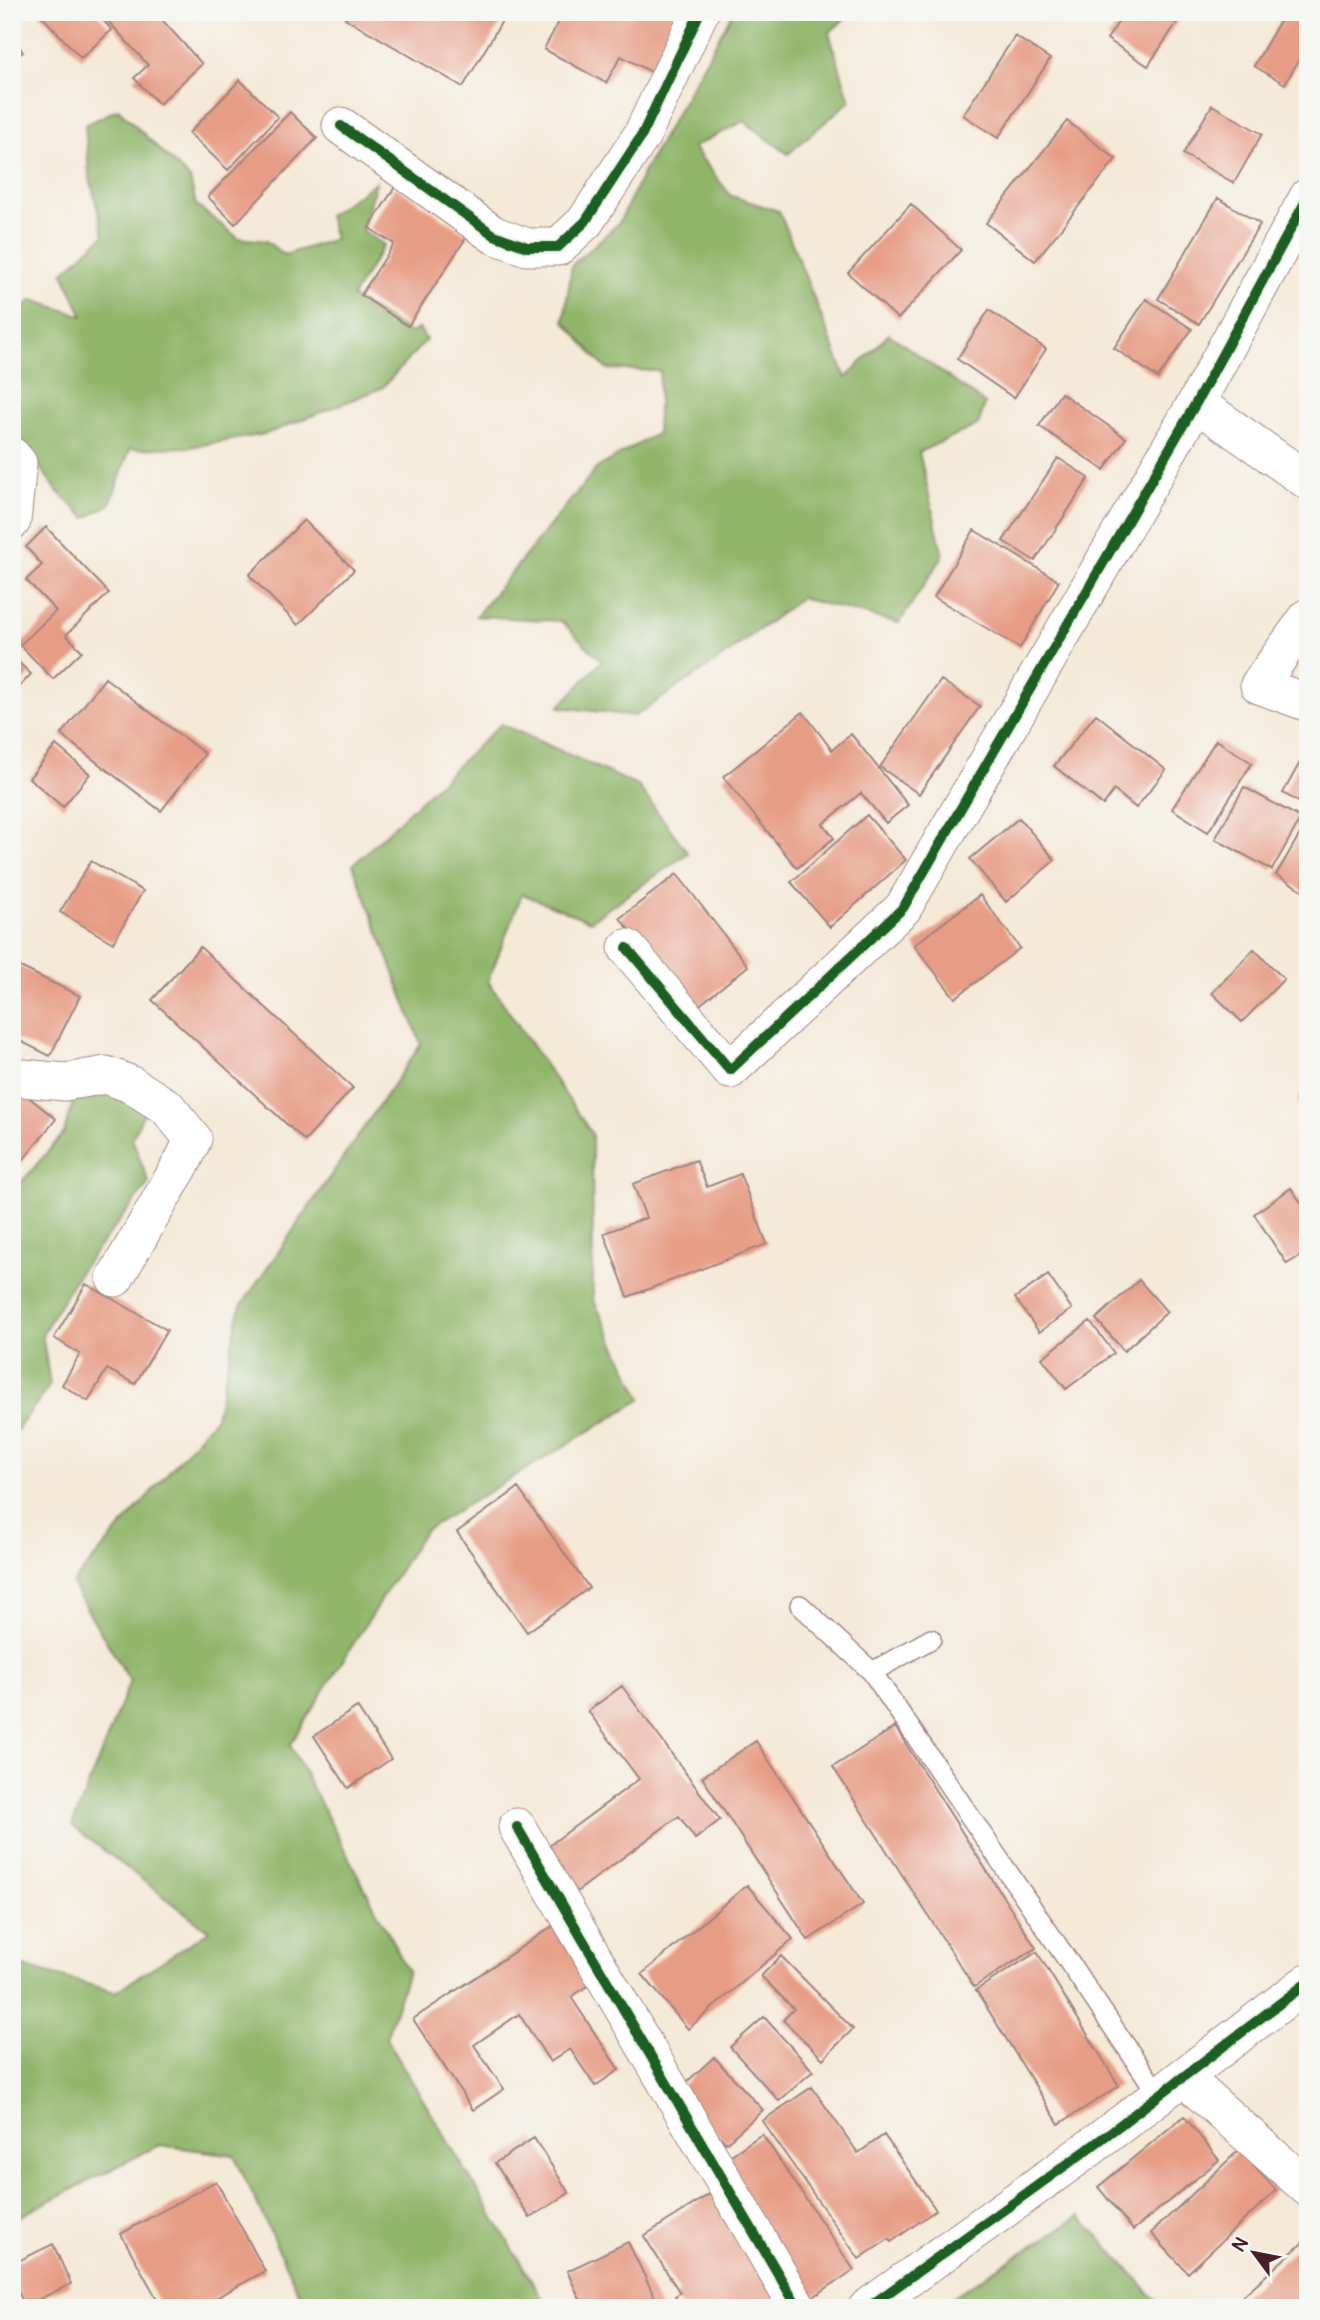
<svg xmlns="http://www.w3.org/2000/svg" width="1320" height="2320" font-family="Pangolin,sans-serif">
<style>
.forest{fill:#90b66b;stroke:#6d6a4b;stroke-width:2}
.building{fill:#e79c85}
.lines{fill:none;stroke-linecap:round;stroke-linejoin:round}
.lane-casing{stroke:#a08481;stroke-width:22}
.street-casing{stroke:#a08481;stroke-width:39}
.lane{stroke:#fff;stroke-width:19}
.street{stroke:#fff;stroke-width:37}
.cycleway-casing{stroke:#f6f6f2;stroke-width:15}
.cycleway{stroke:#1b5e20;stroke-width:10}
</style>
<rect width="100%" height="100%" fill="#f6f6f2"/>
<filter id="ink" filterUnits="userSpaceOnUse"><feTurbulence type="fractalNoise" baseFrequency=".0143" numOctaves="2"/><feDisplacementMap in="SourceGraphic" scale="14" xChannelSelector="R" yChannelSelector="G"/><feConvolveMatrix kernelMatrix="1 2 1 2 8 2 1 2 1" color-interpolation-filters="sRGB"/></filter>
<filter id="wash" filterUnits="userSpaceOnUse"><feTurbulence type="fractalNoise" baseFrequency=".00686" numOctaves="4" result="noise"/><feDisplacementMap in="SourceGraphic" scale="28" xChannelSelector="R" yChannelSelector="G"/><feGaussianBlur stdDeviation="1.57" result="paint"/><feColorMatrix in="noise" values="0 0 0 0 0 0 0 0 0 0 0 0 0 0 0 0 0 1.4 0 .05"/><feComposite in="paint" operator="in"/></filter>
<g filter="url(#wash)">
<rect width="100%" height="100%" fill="#f5e9d7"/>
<path class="forest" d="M733,12H852L829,33L850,101L788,154L744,121L693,147L731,196L779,211L846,378L889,334L985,404L978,425L919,452L943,556L899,623L801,598L723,657L635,716L559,707L602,661L561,621L476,616L597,468L657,433L660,371L606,369L564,321L572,265L619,223L644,171Z
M118,109L190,179L196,205L238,238L266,241L284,255L335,239L328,216L376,182L362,230L384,245L352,297L411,333L419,328L426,340L382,388L266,434L190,447L130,449L110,504L86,518L58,492L12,428V314L33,300L83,316L63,273L104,235L89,174L85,125Z
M501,724L638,786L688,853L590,921L522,894L488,981L592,1134L593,1299L642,1399L424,1531L290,1745L408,1971L386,2038L548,2308H306L234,2155L159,2145L12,2220V1963L115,1992L209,1931L72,1826L130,1681L72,1584L216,1417L240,1308L421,1044L353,865Z
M101,1091L147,1107L132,1138L149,1183L80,1271L42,1334L50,1385L17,1430L12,1433V1193L64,1133L73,1101Z
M1080,2216L1163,2308H935Z"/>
<g id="blocks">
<path class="building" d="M38,12H96L112,30L81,58Z
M100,12H155L202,64L159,104L134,78L148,65Z
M348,12H487L502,21L463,87L345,18Z
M564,12H683L653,73L621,56L606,83L544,49Z
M1125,12H1184L1148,66L1107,39Z
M1285,12H1308V53L1304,51L1285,84L1254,66Z
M1015,36L1050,59L998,138L963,115Z
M12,37L23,52L12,60Z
M240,80L278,117L228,170L189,133Z
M1212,105L1262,134L1234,183L1183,154Z
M290,112L317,138L235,224L208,197Z
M1067,121L1116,159L1035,261L986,223Z
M395,187L468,235L408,326L361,295L394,244L369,228Z
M1218,198L1260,224L1199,324L1158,299Z
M911,204L961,250L898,319L848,273Z
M1146,299L1192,329L1158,378L1114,348Z
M989,310L1046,349L1014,398L957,359Z
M1061,393L1126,438L1104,470L1039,426Z
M1058,458L1089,478L1035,561L1003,541Z
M304,520L354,570L298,625L249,575Z
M46,527L109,593L66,635L82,651L53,679L20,645L56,611L26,580L42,565L26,547Z
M974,530L1059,581L1020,648L934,597Z
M12,656L31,674L12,695Z
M105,678L205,754L161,811L61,735Z
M941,680L980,706L919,794L880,767Z
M803,712L832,750L851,734L908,805L886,823L861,793L823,824L834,838L797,868L723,777Z
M1096,714L1166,770L1136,808L1114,790L1103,805L1054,766Z
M1216,740L1252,763L1208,832L1172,809Z
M56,745L90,774L63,807L29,778Z
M1308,748V807L1283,793Z
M1244,787L1301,818L1272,870L1215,839Z
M867,815L906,860L830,927L791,882Z
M1019,818L1055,860L1006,902L970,859Z
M1308,820V893L1276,875Z
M91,861L143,891L113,943L60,912Z
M677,874L748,966L692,1011L620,918Z
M980,895L1020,948L955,998L914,945Z
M200,947L353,1088L305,1141L152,1000Z
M1254,949L1284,979L1242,1022L1212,993Z
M12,963L80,996L50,1056L12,1037Z
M12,1084L56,1119L12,1174Z
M1308,1088V1109L1297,1100Z
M696,1160L707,1187L740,1174L767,1244L628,1297L604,1233L646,1218L633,1184Z
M1291,1188L1308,1213V1251L1287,1264L1254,1214Z
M1048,1275L1072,1309L1039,1332L1015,1298Z
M1139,1280L1167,1312L1124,1351L1096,1319Z
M86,1284L167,1330L135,1384L107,1369L88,1401L62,1385L80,1354L54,1338Z
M1090,1321L1114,1353L1066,1389L1042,1358Z
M518,1488L589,1588L527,1632L457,1532Z
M622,1686L720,1820L695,1839L679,1816L575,1893L543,1850L639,1779L588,1711Z
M357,1707L391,1759L348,1788L314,1736Z
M895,1727L1036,1948L974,1987L833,1767Z
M756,1741L863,1904L808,1940L702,1777Z
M747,1885L793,1939L688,2029L642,1974Z
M556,1924L594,1982L571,1997L619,2070L595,2086L570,2049L550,2062L519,2014L474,2045L504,2089L473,2110L413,2019Z
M1037,1952L1119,2086L1059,2124L976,1990Z
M781,1956L853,2029L823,2059L783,2020L794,2009L761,1976Z
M764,2017L813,2071L779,2101L730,2047Z
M714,2057L763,2110L726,2143L678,2090Z
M812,2087L858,2153L884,2135L936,2210L891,2242L889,2239L859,2259L762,2121Z
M1184,2116L1219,2160L1133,2230L1098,2187Z
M762,2134L854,2270L810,2299L718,2164Z
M534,2138L569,2193L530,2218L495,2163Z
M1239,2150L1276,2190L1188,2273L1151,2233Z
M216,2181L265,2271L198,2308H162L121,2234Z
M713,2192L782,2303L775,2308H682L675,2296L680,2293L644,2236Z
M1308,2238V2308H1242L1236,2302Z
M628,2242L660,2308H584L567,2271Z
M53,2244L71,2284L25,2306L12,2278V2264Z"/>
</g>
</g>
<g filter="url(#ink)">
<use href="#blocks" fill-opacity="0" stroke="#a08481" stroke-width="2"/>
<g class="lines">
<defs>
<path id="lane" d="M800,1605L872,1672L1159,2095
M872,1672L931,1639"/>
<path id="street" d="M341,126L494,235L527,247H558L585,222L642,135L700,12
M1196,403L1308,481
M12,456L18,463L12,521
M1308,617L1259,685L1308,703
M627,948L730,1070L903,908L1196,403L1308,197
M12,1077L65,1082L106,1075L130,1084L167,1107L193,1139L184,1159L115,1278
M517,1827L798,2308
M1183,2077L1308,2188
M867,2308L1087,2150L1308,1982"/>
</defs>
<use href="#lane" class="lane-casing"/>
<use href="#street" class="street-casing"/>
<use href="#lane" class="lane"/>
<use href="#street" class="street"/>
<defs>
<path id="cycleway" d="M341,126L494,235L527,247H558L585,222L642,135L700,12
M627,948L730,1070L903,908L1196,403L1308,197
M517,1827L798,2308
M867,2308L1087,2150L1308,1982"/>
</defs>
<use href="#cycleway" class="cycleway-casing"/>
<use href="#cycleway" class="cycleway"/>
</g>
</g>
<rect width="1320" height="2320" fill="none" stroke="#f6f6f2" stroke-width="42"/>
<g transform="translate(1254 2253) rotate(302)" stroke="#f6f6f2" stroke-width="5" paint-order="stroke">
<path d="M0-5L12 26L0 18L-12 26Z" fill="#4a1f2b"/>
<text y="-10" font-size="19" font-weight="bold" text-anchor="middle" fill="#4a1f2b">N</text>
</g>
</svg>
